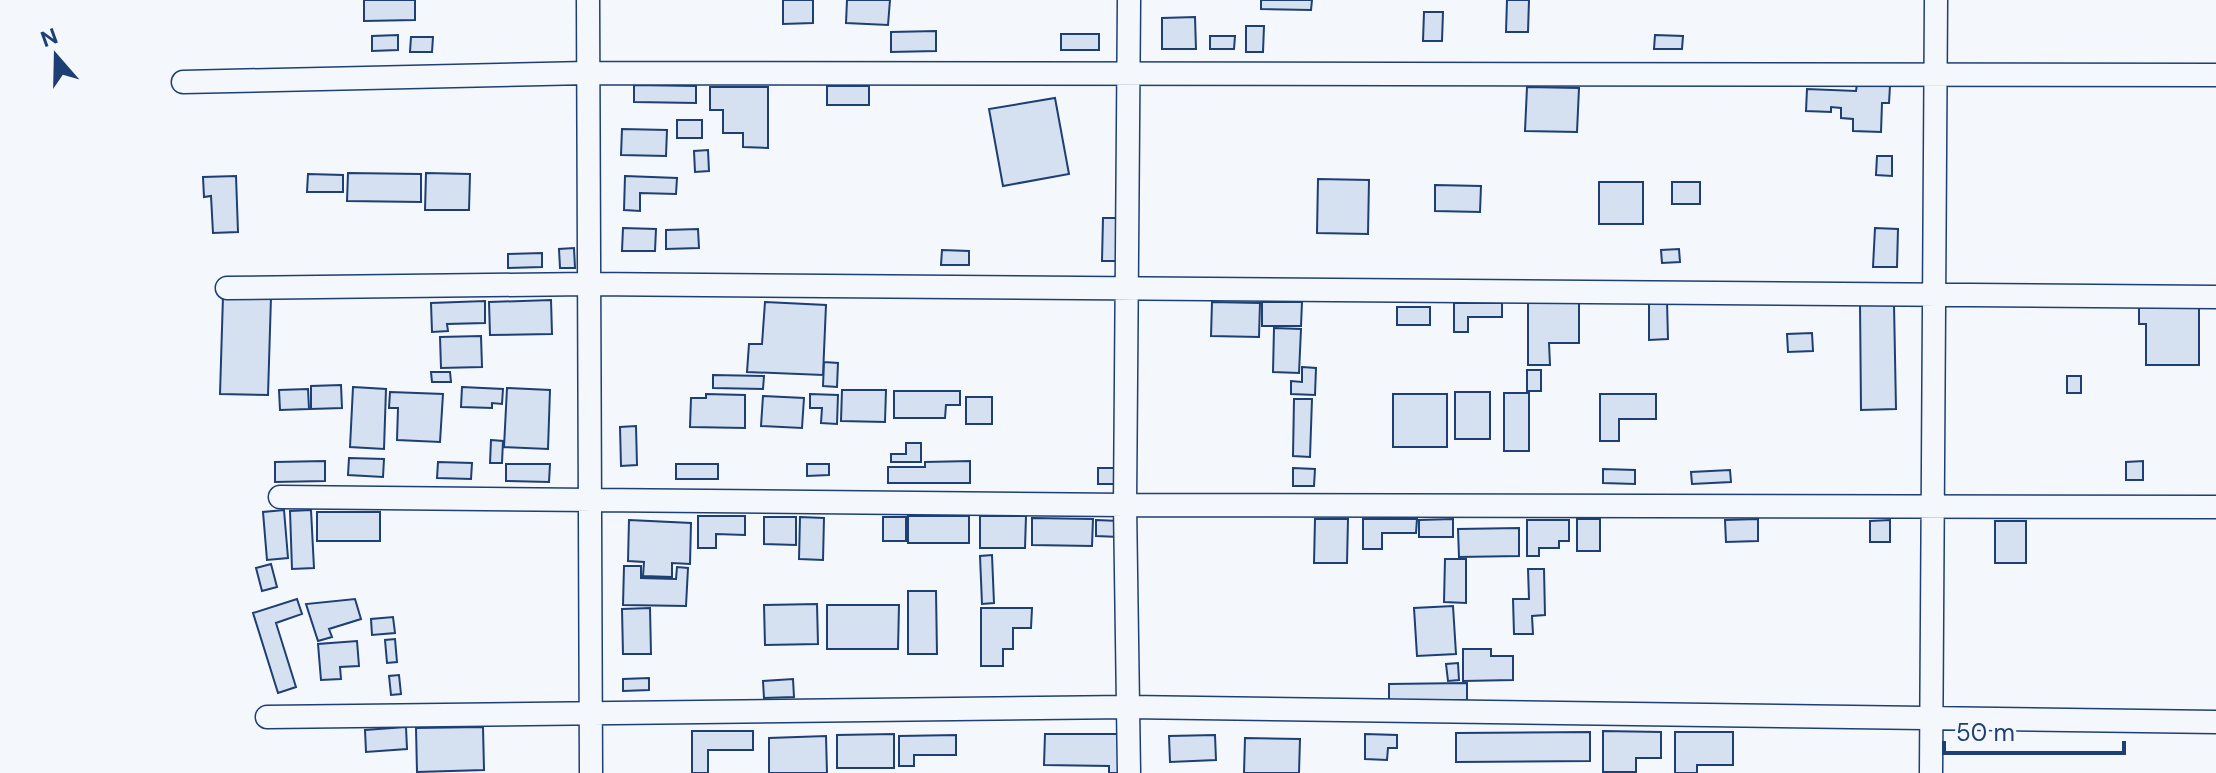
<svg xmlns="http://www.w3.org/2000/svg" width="2216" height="773" font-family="'DM Sans',sans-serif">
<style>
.building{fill:#d5e0f0;stroke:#1d3f73;stroke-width:2}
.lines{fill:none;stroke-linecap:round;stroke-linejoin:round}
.street-casing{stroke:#1d3f73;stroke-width:25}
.street{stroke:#f4f7fb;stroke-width:22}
</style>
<rect width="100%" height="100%" fill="#f4f7fb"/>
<path class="building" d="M364,0H415V20L364,21Z
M783,0H813V23L783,24Z
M847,0H890L888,25L846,23Z
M1261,0H1312L1311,10L1261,9Z
M1507,0H1529L1528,32H1506Z
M1424,12H1443L1442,41H1423Z
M1195,17L1196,49H1162V18Z
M1246,26H1264L1263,52H1246Z
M936,31V51L891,52V32Z
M1061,34H1099V50H1061Z
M398,35V50L372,51V36Z
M1655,35L1683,36L1682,49H1654Z
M1210,36H1235L1234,49H1210Z
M411,37H433L432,52H410Z
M1857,84L1890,86L1889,103H1882L1881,132L1853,131V119L1841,118V108L1831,107V112L1806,111L1807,89L1856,91Z
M634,85L696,86V103L634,102Z
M827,86H869V105H827Z
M710,87H768V148L743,147V133H723V110H710Z
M1527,87L1579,88L1577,132L1525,131Z
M1055,98L1069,174L1003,186L989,109Z
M677,120H702V138H677Z
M622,129L667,130L666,156L621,155Z
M708,150L709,171L695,172L694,151Z
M1877,156H1892V176L1876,175Z
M348,173L421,174V202L347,201Z
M426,173L470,174L469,210H425Z
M308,174L343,175V192H307Z
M236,176L238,232L213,233L211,196L204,197L203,177Z
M625,176L677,178L676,194L640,193V211L624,210Z
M1318,179L1369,180L1368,234L1317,233Z
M1599,182H1643V224H1599Z
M1672,182H1700V204H1672Z
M1435,185L1481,186L1480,212L1435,211Z
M1103,218H1119L1118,261H1102Z
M623,228L656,229L655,251H622Z
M1875,228L1898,229L1897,267H1873Z
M698,229L699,248L666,249V230Z
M574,248L575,268H560L559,249Z
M1679,249L1680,262L1662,263L1661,250Z
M942,250L969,251V265H941Z
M542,253V267L508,268V254Z
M223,296L271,297L268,395L220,394Z
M551,300L552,334L490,335L489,302Z
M485,301V323L447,324L448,331L432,332L431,303Z
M1667,301L1668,339L1649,340V302Z
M765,302L826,305L823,375L747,372L749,344H762Z
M1212,302L1260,303L1259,337L1211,336Z
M1262,302H1302L1301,326H1262Z
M1528,302H1579V343H1549L1550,365H1528Z
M1454,303H1502V317H1468V332H1454Z
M1860,304H1894L1896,409L1861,410Z
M2139,304H2199V365H2146V324H2139Z
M1397,307H1430V325H1397Z
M1274,328L1301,329L1299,373L1273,372Z
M1812,333L1813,351L1788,352L1787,334Z
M481,336L482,367L441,368L440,337Z
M824,362L838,363L837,387L823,386Z
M1302,367L1316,368L1315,395L1291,394V381L1302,382Z
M1527,370H1541V391H1527Z
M431,372H450L451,382H432Z
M713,375L764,376L763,389L713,388Z
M2067,376H2081V393H2067Z
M341,385L342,408L311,409V386Z
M353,387L386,389L384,449L350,447Z
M462,387L503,389L502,404L492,403V408L461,407Z
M507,388L550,390L548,449L504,447Z
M308,389L309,409L280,410L279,390Z
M842,390H886L885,422L841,421Z
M894,391H960V405H946L945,418H894Z
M390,392L443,394L440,442L397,440L398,408H389Z
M1455,392H1490V439H1455Z
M1504,393H1529V451H1504Z
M706,394L745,395V428L690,427L691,398H706Z
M810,394L838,395L837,424L821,423L822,408H810Z
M1393,394H1447V447H1393Z
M1600,394H1656V419H1619V441H1600Z
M763,396L804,398L802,428L761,426Z
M966,397H992V424H966Z
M1294,399H1312L1310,457L1293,456Z
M636,426L637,465L621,466L620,427Z
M491,440L503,441L502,463H490Z
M906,443H921V462H891V454H906Z
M349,458L384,459L383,477L348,475Z
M325,461V481L275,482V462Z
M970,461V483H888V467H925V462Z
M2143,461V480H2126V462Z
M438,462L472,463L471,479L437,478Z
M506,464H550L549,482L506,481Z
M676,464H718V479H676Z
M807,464H829V475L807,476Z
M1098,468H1123V484H1098Z
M1293,468L1315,469L1314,486H1293Z
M1603,469L1635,470V484L1603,483Z
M1730,470L1731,482L1692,484L1691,472Z
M284,510L288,558L267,560L263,512Z
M311,510L314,568L292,569L290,511Z
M317,512H380V541H317Z
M698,516H745V535L716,534V548H698Z
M908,516H969V543H908Z
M980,516H1026L1025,548H980Z
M764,517H796V545L764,544Z
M800,517L824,518L823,560L799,559Z
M883,517H906V541H883Z
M1032,518L1093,519L1092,546L1032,545Z
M1315,519H1348L1347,563H1314Z
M1363,519H1417L1416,533H1382V549H1363Z
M1453,519V537H1419V520Z
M1577,519H1600V551H1577Z
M1758,519V541L1726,542L1725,520Z
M629,520L691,523L690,564L672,563V577L643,576L644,562L628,561Z
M1096,520L1119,521V537L1096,536Z
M1527,520H1569V541H1559V548H1539V556H1527Z
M1890,520V542H1870V521Z
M1995,521H2026V563H1995Z
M1519,528V556L1459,557L1458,529Z
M992,555L994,603L982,604L980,556Z
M1445,559H1466V603L1444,602Z
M271,564L277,587L262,591L256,568Z
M624,566H641V578L676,579L677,567L688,568L686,606L623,605Z
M1528,569H1544L1545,615L1532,616L1533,634H1514L1513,599H1529Z
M908,591H936L937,654H908Z
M297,599L302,614L276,623L296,687L278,693L253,613Z
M355,599L361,619L329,629L332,637L318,641L306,604Z
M817,604L818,644L765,645L764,605Z
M827,605H899L898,649H827Z
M1453,606L1456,654L1417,656L1414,608Z
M650,608L651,654H623L622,609Z
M981,608H1032L1031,628H1013V649H1003V666H981Z
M393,617L395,633L372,635L371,619Z
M395,639L397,662L387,663L385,640Z
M357,641L359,666L340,667L341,679L321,680L318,644Z
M1463,649H1491V656H1513V680L1463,681Z
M1458,663L1459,680L1448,681L1446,664Z
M399,675L401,694L391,695L389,676Z
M649,678V690L623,691V679Z
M793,679L794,697L764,698L763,681Z
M1467,683V700L1389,701V684Z
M406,727L407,749L366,752L365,730Z
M483,727L484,770L417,772L416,728Z
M692,731H753V750H708V773H692Z
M1603,731L1661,732V758H1636V772H1603Z
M1590,732V761L1456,762V733Z
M1675,732H1733V765H1697V773H1675Z
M894,734V768H837V735Z
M1045,734H1123V773H1109V766L1044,765Z
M1365,734L1397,735V748H1388L1387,760L1365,759Z
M956,735V755H914V766H899V736Z
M1215,735L1216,760L1170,762L1169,736Z
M826,736L827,773H769V738Z
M1245,738L1300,739L1299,773H1244Z"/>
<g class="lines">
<defs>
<path id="street" d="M588,0L591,773
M1129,0L1125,505L1129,773
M183,82L587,73L2216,75
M227,288L588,284L2216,297
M280,497L1125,505L2216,507
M267,717L1128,707L2216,722
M1931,773L1936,0"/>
</defs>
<use href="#street" class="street-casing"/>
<use href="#street" class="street"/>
</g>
<g transform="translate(56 56) rotate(340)" stroke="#f4f7fb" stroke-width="6" paint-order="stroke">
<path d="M0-6L14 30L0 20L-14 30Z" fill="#1d3f73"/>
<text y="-12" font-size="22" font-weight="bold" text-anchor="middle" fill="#1d3f73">N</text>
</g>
<path d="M1944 741v12h180v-12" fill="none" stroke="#1d3f73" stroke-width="4"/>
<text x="1956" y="741" font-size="24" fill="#1d3f73" stroke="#f4f7fb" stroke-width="6" paint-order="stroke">50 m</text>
</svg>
